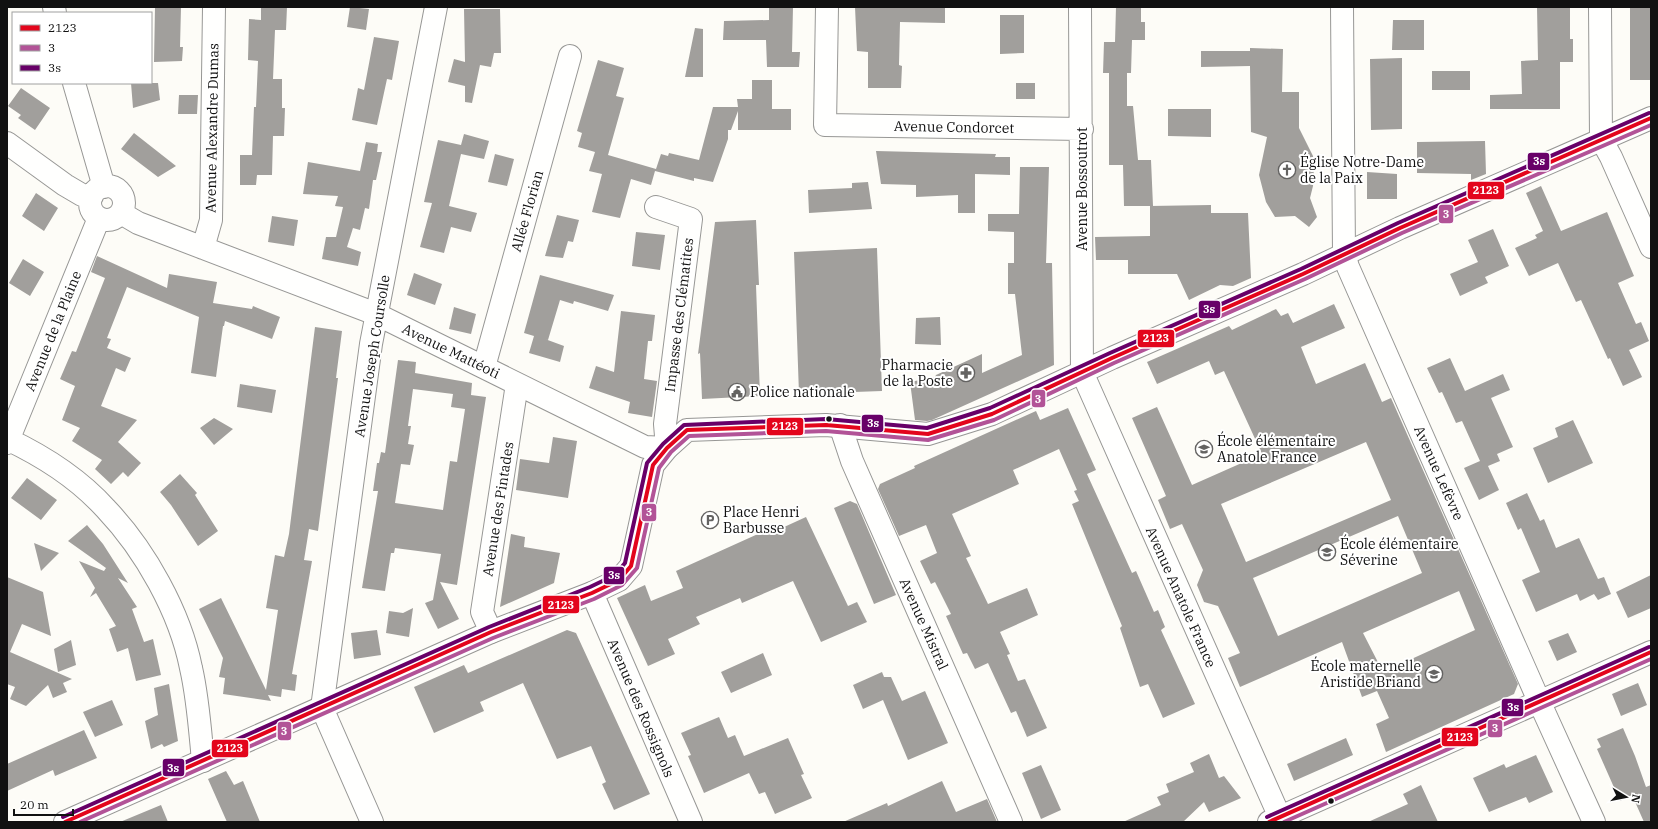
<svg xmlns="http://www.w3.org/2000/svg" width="1658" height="829" font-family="'IBM Plex Serif',serif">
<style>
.building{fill:#a19f9c;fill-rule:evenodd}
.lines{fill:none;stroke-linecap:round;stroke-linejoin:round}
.minor-casing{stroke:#979795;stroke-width:24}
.tertiary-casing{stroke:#979795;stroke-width:24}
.minor{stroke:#fffffe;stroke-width:22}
.tertiary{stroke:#fffffe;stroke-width:22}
.bus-1-casing{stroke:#fff;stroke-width:7}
.bus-2-casing{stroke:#fff;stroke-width:7}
.bus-3-casing{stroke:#fff;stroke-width:7}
.bus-1{stroke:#e3051c;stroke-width:4}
.bus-2{stroke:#b25397;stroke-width:4}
.bus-3{stroke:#680068;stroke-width:4}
.bus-dot{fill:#111;stroke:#fff;stroke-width:1.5}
.labels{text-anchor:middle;stroke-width:4;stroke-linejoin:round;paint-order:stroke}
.street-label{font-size:14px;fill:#111;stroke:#fff}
.poi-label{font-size:14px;fill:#111;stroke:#fff;text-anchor:start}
.line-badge{stroke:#fff;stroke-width:1.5}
.badge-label{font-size:11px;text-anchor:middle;font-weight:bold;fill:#fff}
</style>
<rect width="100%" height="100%" fill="#fdfcf7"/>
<path class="building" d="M155,7H181L180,47H183L182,61L154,62Z
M261,7H287L286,30H275L273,79H282V108H285L284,136H273L272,175H257L256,185H240V155H252L254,107H256L258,61L248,60L249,19L261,20Z
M350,7L369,9L366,30L347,27Z
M769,7H793L792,52H800L799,67H767L766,40H723L724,21L769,20Z
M855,7H945V23L900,22L899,65L902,66L901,88H868V52L857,51Z
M1116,7H1141V22H1145V40H1132L1131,73H1127V106H1133L1138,160H1151L1153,206H1124L1123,165H1109V73H1103L1104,42H1115Z
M1537,7H1570V39H1573V62H1560V109H1490V95L1522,94L1521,61L1538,60Z
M1630,8H1651V80H1630Z
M464,9H500L501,53H494L491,67L480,65L472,103L465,102V86L448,82L454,59L465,62Z
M1000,15H1024V53L1000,54Z
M1393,20H1424V50H1392Z
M695,28L703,29V77H685Z
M374,37L399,41L392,80L387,79L377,125L352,120L358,88L364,90Z
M1250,48L1283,49L1282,92H1299V128L1313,156L1314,165L1313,186L1310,198L1317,217L1309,227L1295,216L1275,217L1266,202L1259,175L1267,137L1251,132L1250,66L1201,67V51H1250Z
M1402,58V129L1371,130L1370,59Z
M598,60L624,68L616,96L624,98L608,155L656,169L661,154L668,156L669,153L699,160L713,107H738L737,99H752V80H772V109H791V130H738V111L731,130H728V139L713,182L694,178V181L655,171L651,185L631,179L620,218L592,212L602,174L589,171L595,152L578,147L582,133L577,131Z
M1432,71H1470V90H1432Z
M131,83H158L160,100L133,108Z
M1016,83H1035V99H1016Z
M21,88L50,108L35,130L18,118L21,115L8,106Z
M179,95H198L197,114H178Z
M1168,109H1211V137L1168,136Z
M134,133L176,166L158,177L121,149Z
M464,134L489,141L484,159L461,154L449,206L477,213L471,232L451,227L444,253L420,247L432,203L424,202L438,140L461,145Z
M1485,141L1486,174L1471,180V174L1417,173V142Z
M366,142L378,144L377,152H382L376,180H373L369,209L365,208L360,230L353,228L347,247L361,252L358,266L322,259L326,237H336L343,207L335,206L338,196L303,194L308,162L360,171Z
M876,151L996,154L995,157H1010V175L975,174V213H958V195L916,197V185L881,184Z
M495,154L514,159L507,186L488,182Z
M1020,167H1049L1046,263H1052L1054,365L932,420L927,421L915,420L910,382L935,377L936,375L982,354V373L1022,355L1015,294H1008V263H1014V232L988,231V214H1019Z
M1367,172L1397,174V199H1367Z
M868,182L872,209L809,213L808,190L852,188V183Z
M1541,186L1561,231L1607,212L1634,276L1618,283L1636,324L1641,322L1649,341L1629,350L1642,377L1623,386L1610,358L1608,359L1581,300L1576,302L1558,263L1529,276L1515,248L1537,238L1535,235L1543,231L1526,193Z
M36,193L58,208L44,231L22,216Z
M1211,205V213H1248L1251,278L1233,286L1220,285L1189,300L1177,274H1128V260H1096L1095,237L1150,236V206Z
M557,215L579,220L573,242L568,241L563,258L545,256Z
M272,216L298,220L294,246L268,242Z
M756,220L759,285H756L760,396L702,399L700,353L698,354L715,222Z
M1493,229L1509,266L1485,277L1488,283L1460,296L1450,274L1478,262L1468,240Z
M636,232L665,235L660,270L632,266Z
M877,248L882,391L799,394L794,252Z
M97,256L167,288L169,274L217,282L213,303L252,309L253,306L280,317L272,339L225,321L224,326H223L216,377L191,373L199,317L127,287L107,338L111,339L107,348L131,358L125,372L116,368L101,406L137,420L118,442L141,463L128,477L123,472L111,484L95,469L102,460L72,441L80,428L62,420L75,386L60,379L72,351L76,352L105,278L91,272Z
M23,259L44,272L30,296L9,283Z
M414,273L442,284L435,305L407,295Z
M540,275L614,295L608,311L574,301L573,304L560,300L548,340L545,339L564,346L560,362L529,353L534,336L524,333Z
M1334,304L1345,328L1301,347L1316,384L1365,363L1382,402L1391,398L1518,684L1514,694L1386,752L1376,724L1389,718L1377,691L1362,697L1342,642L1240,687L1228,658L1240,653L1218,606L1204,602L1197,585L1203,570L1182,524L1170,529L1158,500L1166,496L1132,418L1157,407L1192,485L1262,454L1224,371L1215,375L1209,361L1157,384L1147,362L1229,326L1232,330L1276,309L1281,316L1288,313L1293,323ZM1366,442L1391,500L1246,562L1221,504ZM1398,516L1422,573L1278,636L1253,578ZM1459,591L1475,630L1383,672L1363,633Z
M454,307L476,314L471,334L449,329Z
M621,311L655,315L652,341H648L644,379L657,381L652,417L628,413L630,402L589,388L596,366L614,372Z
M940,317L941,345L915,344L916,318Z
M315,327L342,331L336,378H338L318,531L309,529L304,560L312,561L292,674L297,675L295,691L282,689L281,697L268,695L271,701L223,694L225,678L219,677L223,658L199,609L221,598L266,690L278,610L266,608L275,555L284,557L289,534Z
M1450,358L1465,391L1503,374L1510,390L1491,398L1513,447L1497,454L1500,461L1488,466L1499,490L1479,500L1464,468L1480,461L1462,421L1456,423L1442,392L1439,393L1427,368Z
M398,360L416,362L415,373L472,383L471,395L486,397L457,585L440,582L459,619L438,629L425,603L433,600L441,554L395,548L394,553H391L385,591L362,588L378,491H373L377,463H379L381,452L385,453ZM413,389L453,394L451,407L465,409L457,462L450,461L443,510L395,503L401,464L410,465L414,445L408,444L411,426H408Z
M240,384L276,390L272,413L237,407Z
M1068,408L1096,470L1087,474L1132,573L1136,571L1154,612L1158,610L1165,627L1161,630L1195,704L1163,718L1148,684L1140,687L1120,628L1122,626L1072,504L1079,501L1074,491L1077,490L1059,449L1013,470L1019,484L952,514L971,556L966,558L988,604L1027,588L1038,615L1000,632L1010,654L1007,655L1018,681L1025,679L1047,728L1027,737L1016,711L1011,713L988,663L975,669L967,653L963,654L946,616L951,614L935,582L931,584L920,561L937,553L926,525L899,536L878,489L880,484L915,468L914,466L1036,411L1040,420Z
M214,418L233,429L214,445L200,428Z
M1573,420L1593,463L1548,483L1533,448L1558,437L1555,428Z
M553,437L577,441L568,498L516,490L520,459L549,463Z
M180,474L197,493L195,495L218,531L198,546L171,505L160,492Z
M27,478L57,500L41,520L11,498Z
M1527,493L1540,521L1544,519L1556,548L1579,538L1598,579L1604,577L1611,594L1598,600L1594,594L1580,601L1577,594L1536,612L1522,580L1540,572L1521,528L1518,530L1506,503Z
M850,501L857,504L896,595L874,604L834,508Z
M806,517L848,606L857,602L867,622L821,642L793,581L742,603L740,598L696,617L700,624L668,639L675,654L648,666L617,598L645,585L651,601L683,588L676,571L769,529L771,533Z
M87,525L103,544L128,583L118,578L137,607L132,609L144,642L153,639L161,675L136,681L128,648L117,652L109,629L116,626L96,593L90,597L95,588L79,561L104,571L106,568L68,541Z
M511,534L525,537L524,547L560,553L554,583L500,607Z
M34,543L59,553L41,571Z
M1651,575V608L1628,618L1616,592Z
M7,577L43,592L51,636L22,624L10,652L72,679L63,683L67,692L53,698L48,685L26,706L10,699L15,687L7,684Z
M413,608L409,637L386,633L389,611L403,613Z
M377,630L381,655L354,659L351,633Z
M567,630L576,633L650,794L614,810L602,784L606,782L591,746L557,759L523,683L480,702L484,711L434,733L414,687L464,665L468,673Z
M1568,633L1577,652L1557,661L1548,641Z
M71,640L76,665L58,672L54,649Z
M763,653L772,675L731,693L721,672Z
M882,672L884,677H891L902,701L925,691L948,743L908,760L883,700L863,709L853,685Z
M1638,683L1647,705L1621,716L1612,694Z
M169,684L178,741L164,747L162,744L151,749L145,721L158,715L154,688Z
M112,700L123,725L95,737L83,712Z
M719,717L728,738L735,735L744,756L788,738L804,774L801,775L812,798L775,814L765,792L759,794L749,773L704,793L688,756L691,755L681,733Z
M1623,728L1635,756L1646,787L1651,785V822H1644L1632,795L1620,801L1597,749L1601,747L1597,739Z
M84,730L97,758L55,776L53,770L7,791V764Z
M1346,738L1353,755L1294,781L1287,764Z
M1209,754L1219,778L1224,776L1241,798L1209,812L1204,802L1183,822H1123L1161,805L1157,797L1169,792L1166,784L1194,772L1190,763Z
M1536,755L1553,792L1529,803L1526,797L1489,812L1473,778L1504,764L1506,768Z
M1041,765L1061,810L1041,819L1022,773Z
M226,771L234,785L243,781L260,822H227L208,779Z
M942,781L956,812L987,799L997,822H843L887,803L888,806Z
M1421,785L1438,822H1368L1408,804L1403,794Z
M161,805L168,822H120Z"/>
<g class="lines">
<defs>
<path id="minor" d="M54,7L55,13
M827,7L825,125L1082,129
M1080,7L1082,372L1282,822
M1342,7L1344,254L1348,267L1539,701L1594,822
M1600,7L1601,139L1611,157L1651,247
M74,83L104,187
M7,143L65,185L82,195L92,196
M90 203a17 17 0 1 1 34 0a17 17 0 1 1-34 0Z
M121,213L138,223L376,314L645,447L667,448L665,424L691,219L656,207
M203,248L211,220L214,7
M484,367L570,56
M840,425L852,461L1011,822
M7,439C43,456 79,479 106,509C145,550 180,612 191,668C198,698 200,730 203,761
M7,443L99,218
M592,593L691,822
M491,632L482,612L517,384
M372,822L322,708L371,344L436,7"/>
<path id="tertiary" d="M65,822L491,632L592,593L619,580L631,566L653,465L667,448L687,430L826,425L928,434L992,414L1112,358L1303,274L1400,228L1651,118
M1269,822L1651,652"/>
</defs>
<use href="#minor" class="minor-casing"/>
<use href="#tertiary" class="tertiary-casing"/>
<use href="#minor" class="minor"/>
<use href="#tertiary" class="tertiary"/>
<defs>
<path id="bus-1" d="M65,822L491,632L592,593L619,580L631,566L653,465L667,448L687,430L826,425L928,434L992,414L1112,358L1303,274L1400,228L1651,118
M1269,822L1651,652"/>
<path id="bus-2" d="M80,822L493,638L594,599L622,585L637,568L659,468L671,452L689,436L826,431L928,440L994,420L1114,363L1305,279L1402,233L1651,125
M1284,822L1651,659"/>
<path id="bus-3" d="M63,817L489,627L590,587L615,575L625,563L647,463L663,444L684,425L826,419L927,428L990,408L1110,353L1301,269L1398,223L1649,113
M1267,817L1649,647"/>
</defs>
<use href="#bus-1" class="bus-1-casing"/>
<use href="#bus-2" class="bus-2-casing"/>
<use href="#bus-3" class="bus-3-casing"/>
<use href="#bus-1" class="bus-1"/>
<use href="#bus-2" class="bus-2"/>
<use href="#bus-3" class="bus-3"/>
</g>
<defs>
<symbol id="church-ring" viewBox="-11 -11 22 22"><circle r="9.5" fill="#fff" stroke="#646362" stroke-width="1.5"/><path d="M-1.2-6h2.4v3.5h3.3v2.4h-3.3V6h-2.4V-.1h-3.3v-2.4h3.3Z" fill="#646362"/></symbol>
<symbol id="pharmacy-ring" viewBox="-11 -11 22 22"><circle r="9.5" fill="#fff" stroke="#646362" stroke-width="1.5"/><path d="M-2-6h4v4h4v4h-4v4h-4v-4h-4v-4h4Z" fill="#646362"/></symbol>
<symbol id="civic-ring" viewBox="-11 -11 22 22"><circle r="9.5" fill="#fff" stroke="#646362" stroke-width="1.5"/><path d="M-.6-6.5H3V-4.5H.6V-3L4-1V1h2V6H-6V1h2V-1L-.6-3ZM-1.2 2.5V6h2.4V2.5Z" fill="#646362"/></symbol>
<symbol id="school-ring" viewBox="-11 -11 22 22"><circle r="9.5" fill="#fff" stroke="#646362" stroke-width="1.5"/><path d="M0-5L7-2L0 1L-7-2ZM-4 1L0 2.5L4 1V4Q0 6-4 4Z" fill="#646362"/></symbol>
<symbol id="parking-ring" viewBox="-11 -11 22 22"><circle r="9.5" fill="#fff" stroke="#646362" stroke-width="1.5"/><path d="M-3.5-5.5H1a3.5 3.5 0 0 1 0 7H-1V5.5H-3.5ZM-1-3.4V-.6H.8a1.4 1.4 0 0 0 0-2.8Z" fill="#646362"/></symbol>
</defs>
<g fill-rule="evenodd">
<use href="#church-ring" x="1277" y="160" width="20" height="20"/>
<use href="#pharmacy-ring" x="956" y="363" width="20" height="20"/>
<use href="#civic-ring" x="727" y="382" width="20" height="20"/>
<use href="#school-ring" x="1194" y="439" width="20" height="20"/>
<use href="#parking-ring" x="700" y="510" width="20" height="20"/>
<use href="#school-ring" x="1317" y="542" width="20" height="20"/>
<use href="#school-ring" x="1424" y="664" width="20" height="20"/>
</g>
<g class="bus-dot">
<circle cx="829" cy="419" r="3.5"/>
<circle cx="1331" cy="801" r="3.5"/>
</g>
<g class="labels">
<g class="street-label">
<text transform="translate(954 127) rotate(1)" y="5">Avenue Condorcet</text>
<text transform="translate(212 128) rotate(-89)" y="5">Avenue Alexandre Dumas</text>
<text transform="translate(1082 189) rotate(-90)" y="5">Avenue Bossoutrot</text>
<text transform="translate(527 211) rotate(-74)" y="5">Allée Florian</text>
<text transform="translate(679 315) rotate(-83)" y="5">Impasse des Clématites</text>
<text transform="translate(53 331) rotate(-68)" y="5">Avenue de la Plaine</text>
<text transform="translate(451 351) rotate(26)" y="5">Avenue Mattéoti</text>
<text transform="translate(372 356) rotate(-81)" y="5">Avenue Joseph Coursolle</text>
<text transform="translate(1439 473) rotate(66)" y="5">Avenue Lefèvre</text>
<text transform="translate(498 509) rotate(-81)" y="5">Avenue des Pintades</text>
<text transform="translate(1181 597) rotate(66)" y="5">Avenue Anatole France</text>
<text transform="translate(924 624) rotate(66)" y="5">Avenue Mistral</text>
<text transform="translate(641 708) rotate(67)" y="5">Avenue des Rossignols</text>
</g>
<g class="poi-label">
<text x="1300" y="167">Église Notre-Dame<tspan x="1300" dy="16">de la Paix</tspan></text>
<text x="953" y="370" text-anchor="end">Pharmacie<tspan x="953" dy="16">de la Poste</tspan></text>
<text x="750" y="397">Police nationale</text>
<text x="1217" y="446">École élémentaire<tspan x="1217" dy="16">Anatole France</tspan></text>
<text x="723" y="517">Place Henri<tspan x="723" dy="16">Barbusse</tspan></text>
<text x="1340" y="549">École élémentaire<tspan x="1340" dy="16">Séverine</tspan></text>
<text x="1421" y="671" text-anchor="end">École maternelle<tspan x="1421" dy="16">Aristide Briand</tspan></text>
</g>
</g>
<g class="line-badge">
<rect x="1527" y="152" width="23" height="19" rx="4" fill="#680068"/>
<rect x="1467" y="181" width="38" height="19" rx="4" fill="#e3051c"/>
<rect x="1438" y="204" width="16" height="20" rx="4" fill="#b25397"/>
<rect x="1198" y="300" width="23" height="19" rx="4" fill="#680068"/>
<rect x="1137" y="329" width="38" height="19" rx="4" fill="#e3051c"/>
<rect x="1031" y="389" width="15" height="19" rx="4" fill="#b25397"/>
<rect x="861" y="414" width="23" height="19" rx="4" fill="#680068"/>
<rect x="766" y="417" width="38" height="19" rx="4" fill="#e3051c"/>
<rect x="641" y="503" width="16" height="19" rx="4" fill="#b25397"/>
<rect x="603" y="566" width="22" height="19" rx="4" fill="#680068"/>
<rect x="542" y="595" width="38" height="19" rx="4" fill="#e3051c"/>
<rect x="1501" y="698" width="23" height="19" rx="4" fill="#680068"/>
<rect x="1487" y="719" width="16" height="19" rx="4" fill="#b25397"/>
<rect x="277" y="721" width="15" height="20" rx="4" fill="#b25397"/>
<rect x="1441" y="727" width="38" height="20" rx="4" fill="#e3051c"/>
<rect x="211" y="739" width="38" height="19" rx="4" fill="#e3051c"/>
<rect x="162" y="758" width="23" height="19" rx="4" fill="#680068"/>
</g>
<g class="badge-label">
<text x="1539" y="165">3s</text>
<text x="1486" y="194">2123</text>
<text x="1446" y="218">3</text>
<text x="1209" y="313">3s</text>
<text x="1156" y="342">2123</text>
<text x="1038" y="403">3</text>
<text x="873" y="427">3s</text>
<text x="785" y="430">2123</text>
<text x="649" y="516">3</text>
<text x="614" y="579">3s</text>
<text x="561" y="609">2123</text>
<text x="1513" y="711">3s</text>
<text x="1495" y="732">3</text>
<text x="284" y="735">3</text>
<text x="1460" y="741">2123</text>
<text x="230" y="752">2123</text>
<text x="173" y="772">3s</text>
</g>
<rect width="1658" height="829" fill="none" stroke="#111111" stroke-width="16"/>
<rect x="12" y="12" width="140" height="72" fill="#ffffff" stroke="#a0a0a0"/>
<rect x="20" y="25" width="20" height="6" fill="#e3051c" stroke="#a0a0a0"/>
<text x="48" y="32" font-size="12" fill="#111111">2123</text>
<rect x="20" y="45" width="20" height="6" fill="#b25397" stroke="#a0a0a0"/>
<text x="48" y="52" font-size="12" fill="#111111">3</text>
<rect x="20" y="65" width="20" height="6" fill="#680068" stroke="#a0a0a0"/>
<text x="48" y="72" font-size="12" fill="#111111">3s</text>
<g transform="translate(1626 797) rotate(100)" stroke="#ffffff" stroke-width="3" paint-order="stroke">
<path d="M0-3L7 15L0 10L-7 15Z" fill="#111111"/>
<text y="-6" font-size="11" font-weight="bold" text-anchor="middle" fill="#111111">N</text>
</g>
<path d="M14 809v6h59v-6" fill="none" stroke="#111111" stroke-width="2"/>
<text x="20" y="809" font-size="12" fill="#111111" stroke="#ffffff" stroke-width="3" paint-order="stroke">20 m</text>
</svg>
